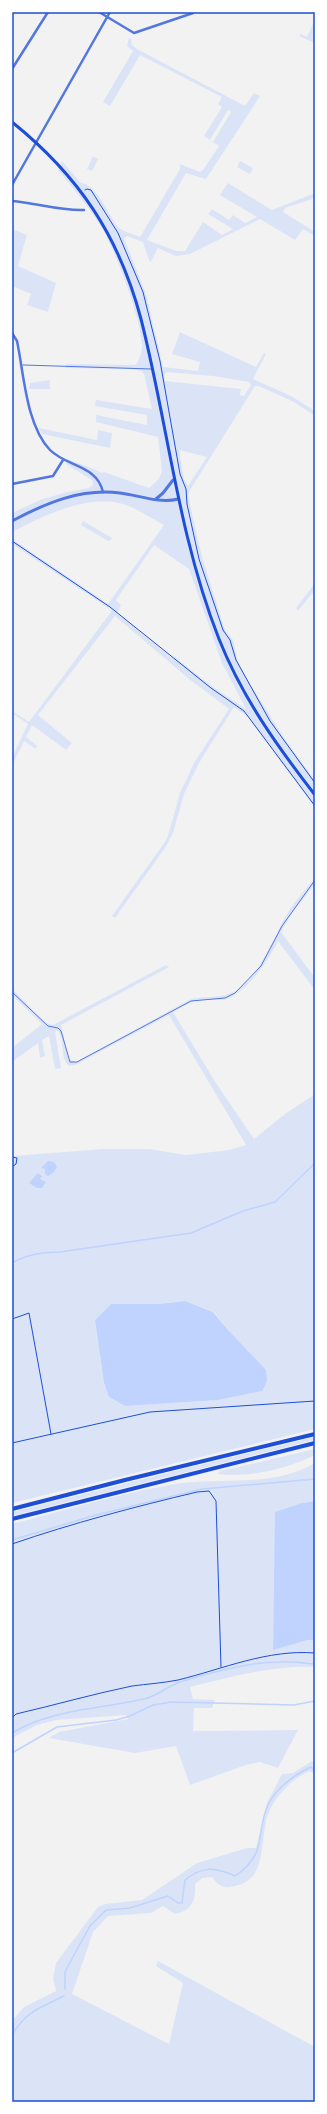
<svg xmlns="http://www.w3.org/2000/svg" width="327" height="2114" font-family="Signika,sans-serif">
<style>
.green{fill:#dbe4f7;fill-rule:evenodd}
.water{fill:#bfd3fe}
.lines{fill:none;stroke-linecap:round;stroke-linejoin:round}
.stream{stroke:#bfd3fe;stroke-width:1.5}
.path{stroke:#1d4ed8;stroke-width:1}
.service{stroke:#5277de;stroke-width:1}
.minor{stroke:#5277de;stroke-width:2.5}
.tertiary{stroke:#5277de;stroke-width:3}
.secondary{stroke:#1d4ed8;stroke-width:3}
.motorway{stroke:#1d4ed8;stroke-width:4}
.neatline{fill:none;stroke:#1d4ed8;stroke-width:1.5}
</style>
<rect width="100%" height="100%" fill="#f2f2f2"/>
<path class="green" d="M315,19V43L299,36L301,34L307,37Z
M129,38L131,39L132,45L137,49L245,106L254,93L260,96L206,179L186,173L147,240L176,251H185L203,222L222,235L233,229L208,214L212,209L229,220L233,215L245,223L257,217L220,195L228,183L272,210L315,193V198L285,208L283,212L315,232V236L303,229L295,240L260,219L190,254L176,256L158,248L150,263L143,242L127,236L124,238L146,294L163,367L198,371L200,362L172,354L180,332L256,367L264,353L266,354L253,379L291,396L315,411V416L294,402L259,386H255L190,490L188,496L202,557L225,630L233,640L238,662L250,684L286,741L315,780V808L248,717L234,707L199,763L184,794L173,833L165,848L115,918L112,916L167,839L180,793L194,763L229,709L189,679L115,616L38,715L72,743L66,750L32,725L26,737L37,746L36,749L24,741L12,766V758L28,724L12,713V711L29,722L111,612L110,609L12,544V539L108,604L164,525C152,519 135,507 123,504C87,494 43,516 12,532V513L40,500L67,492L89,488L93,485L92,480L66,464L67,459L94,469L101,473L104,472L149,488L159,479L162,471L158,437L96,422V415L147,425V415L95,406L96,400L152,409L144,374L141,371L131,369L65,368L66,364L134,365L137,364C140,357 142,352 142,344C140,316 116,252 102,228C89,207 74,189 58,170L62,161L81,183C97,184 108,215 118,227C123,232 134,234 140,237L180,169V164L200,172L203,170L219,146L213,142L231,112L228,110L210,140L204,136L222,107L218,104L222,97L140,55L110,106L103,102L133,51L127,46ZM167,372L213,376L249,382L251,385L244,396L240,395L241,389L165,381L164,374ZM179,450L207,457L188,486L184,479ZM154,545L189,569L222,663L246,709L210,685L177,659L175,656L173,659L117,613L121,605L116,600Z
M93,156L98,159L92,171L87,169Z
M240,161L253,168L250,174L237,167Z
M12,229L27,235L18,266L56,283L48,312L27,305L31,294L12,286Z
M50,380V389H29L30,383Z
M39,428L97,440L98,430L112,433L110,448L42,434Z
M83,521L112,538L111,540L108,541L81,525Z
M315,583V590L298,611L296,608Z
M315,878V884L292,913L281,932L315,978V990L278,941C270,958 246,994 226,999C218,1001 209,999 201,1000C191,1001 182,1007 173,1012L216,1083L254,1139L285,1114L315,1094V1429L12,1503V1156L104,1149H149L186,1155L229,1150L246,1145L169,1015L75,1065L69,1066C59,1057 66,1039 57,1030L55,1032L61,1068L55,1069L49,1036L42,1040L45,1056L40,1058L38,1043L12,1062V1048L42,1024L12,995V989L46,1023L53,1025L166,965L169,967L61,1025L69,1059L76,1062L189,1000C203,995 218,999 231,993C260,980 274,934 290,909C298,898 306,888 315,878ZM185,1301L214,1312L228,1330L262,1391L218,1400L125,1406L109,1397L104,1383L95,1320L111,1304H158Z
M315,1437V1440L12,1516V1512L191,1467Z
M315,1449V1455C287,1469 249,1478 218,1474L220,1471Z
M315,1463V1501L302,1503L274,1597L273,1649L307,1639L315,1640V1667C274,1665 230,1677 190,1687L193,1699L215,1700L212,1708H194L193,1731L298,1730L278,1768L260,1762L246,1765L190,1785L176,1746L135,1753L49,1738L59,1732L128,1719L126,1715L56,1720L37,1725L12,1738V1524C64,1510 116,1495 169,1485C217,1476 271,1489 315,1463Z
M312,1761L315,1763V1775L310,1771C294,1777 276,1795 269,1812C258,1837 270,1879 235,1886C223,1889 219,1886 212,1877L202,1878L195,1884C196,1900 192,1911 175,1914L163,1906L151,1913L108,1916L93,1932L72,1994L169,2044L183,1983L156,1966L158,1961L315,2047V2102H12V2021L24,2007L56,1991L53,1979L56,1963L98,1907L105,1904L142,1900L197,1863L247,1848H256L267,1803L282,1774L293,1773Z"/>
<path class="water" d="M48,1161L54,1162L57,1167L54,1172L48,1176L45,1174V1169L41,1168Z
M38,1173L42,1176L40,1179L46,1182L42,1188H37L29,1183Z
M185,1301L213,1312L228,1330L266,1370L267,1381L262,1391L218,1400L125,1406L109,1397L104,1383L95,1320L111,1304H158Z
M315,1501V1640H307L273,1650L275,1512L302,1503Z"/>
<g class="lines">
<path class="stream" d="M12,1263C27,1254 43,1252 60,1252L191,1233L243,1211L275,1202L315,1163
M12,1540L96,1515L202,1489L315,1479
M12,1733C51,1709 101,1709 144,1699C158,1696 167,1686 180,1682C209,1673 248,1662 278,1662C290,1661 303,1663 315,1664
M12,1753L57,1727L116,1720L130,1716L153,1705L171,1702L294,1705L315,1701
M65,1989V1972L74,1955L90,1926L106,1910L130,1908L168,1896L178,1903H182L185,1880C202,1866 215,1867 235,1876C270,1852 254,1832 269,1803C277,1788 295,1774 311,1767L315,1771
M12,2035C26,2011 40,2008 64,1996"/>
<path class="path" d="M85,190L87,189L91,190L118,233L143,292L160,361L180,474L186,489L187,504L199,559L223,630L230,640L236,660L270,721L315,783
M12,541L110,607L211,688L244,711L315,806
M12,1157L17,1158L16,1164L12,1167
M12,1319L29,1313L51,1434
M12,1443L150,1412L315,1401
M12,1544C73,1523 134,1507 197,1492L209,1491L216,1501L221,1667
M12,1718L16,1714C55,1705 93,1694 132,1686C147,1684 163,1683 178,1680C223,1669 268,1649 315,1653"/>
<path class="service" d="M23,365L151,369
M12,992L48,1026L58,1028L61,1031L70,1062H77L191,1001L225,998L235,993L261,966L282,926L315,880"/>
<path class="minor" d="M99,12L134,33L193,13
M12,69L48,12
M12,185L110,12
M12,201C36,203 60,211 84,210
M12,333L17,341C24,374 26,425 50,450C67,467 97,465 103,492
M12,484L53,476L63,460"/>
<path class="tertiary" d="M156,499L163,493L173,480
M12,521C46,503 81,488 120,493C138,495 160,504 178,499"/>
<path class="secondary" d="M12,122C79,176 119,236 141,319C168,425 178,535 219,639C242,697 277,746 315,795"/>
<path class="motorway" d="M12,1509L125,1480L315,1434
M12,1519L315,1443"/>
</g>
<rect width="327" height="2114" fill="none" stroke="#ffffff" stroke-width="26"/>
<rect x="13" y="13" width="301" height="2088" class="neatline"/>
</svg>
